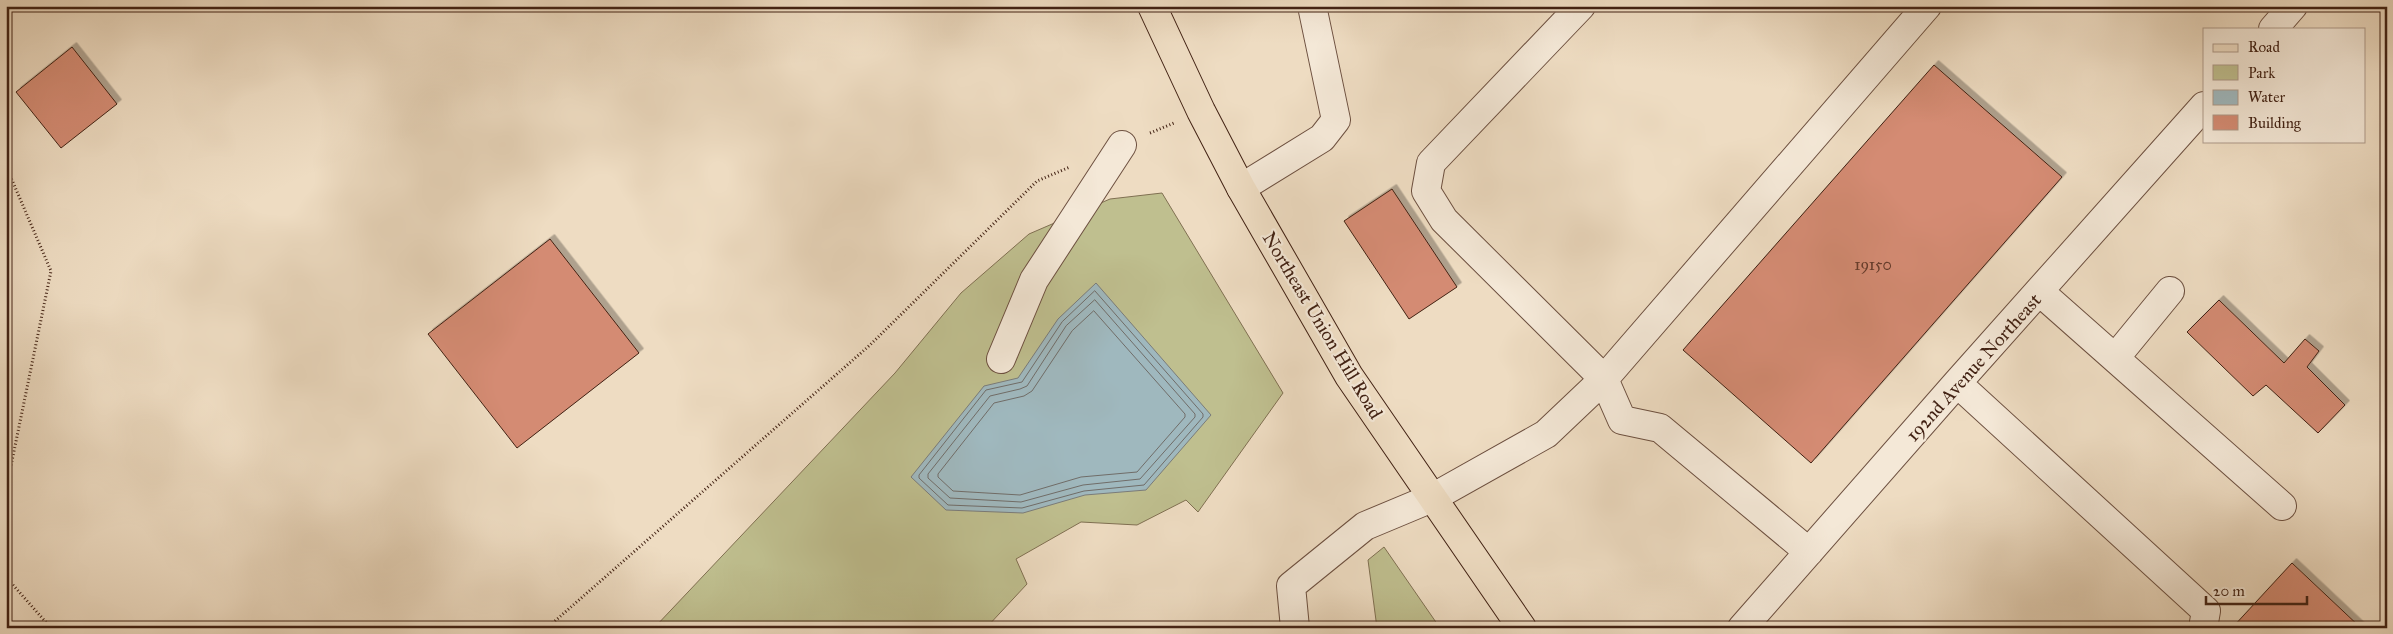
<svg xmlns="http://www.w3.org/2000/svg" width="2393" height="634" font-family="'IM FELL Great Primer',serif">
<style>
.green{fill:#bfbf8f;stroke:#807052}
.water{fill:#9fb8be;stroke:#7a7c7a}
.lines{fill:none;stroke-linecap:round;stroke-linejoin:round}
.shore{stroke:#706d69;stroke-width:1}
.building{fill:#d48b73;stroke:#422214;filter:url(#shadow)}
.minor-casing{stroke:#6d5040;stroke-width:30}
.major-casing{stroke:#422214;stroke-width:30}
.path{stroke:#422214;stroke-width:3;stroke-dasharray:1 2.5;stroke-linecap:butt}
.minor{stroke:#f4e8d7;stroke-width:28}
.major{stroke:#eedcc2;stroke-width:28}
.labels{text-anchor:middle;stroke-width:4.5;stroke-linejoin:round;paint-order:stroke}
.number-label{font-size:16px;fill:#663c2c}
.street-label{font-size:19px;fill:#422214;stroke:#f4e8d7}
</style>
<defs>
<filter id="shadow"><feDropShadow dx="4.5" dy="-4.5" stdDeviation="0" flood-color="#0004"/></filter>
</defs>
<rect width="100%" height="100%" fill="#eedcc2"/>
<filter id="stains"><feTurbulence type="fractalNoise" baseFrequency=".004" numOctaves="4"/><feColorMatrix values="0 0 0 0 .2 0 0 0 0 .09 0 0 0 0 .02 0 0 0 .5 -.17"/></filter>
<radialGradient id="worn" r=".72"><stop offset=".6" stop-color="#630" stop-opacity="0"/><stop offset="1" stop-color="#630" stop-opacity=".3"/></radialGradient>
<path class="green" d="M1162,193L1283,393L1198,512L1186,500L1137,525L1081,522L1016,559L1027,584L986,628H654L895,373L961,293L1029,234L1110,199Z
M1384,547L1440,628H1377L1368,560Z"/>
<path class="water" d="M1096,283L1211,415L1146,490L1085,495L1023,513L946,510L911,477L984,386L1018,378L1058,319Z"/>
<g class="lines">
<path class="shore" d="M1095,291L1203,414V417L1144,485L1084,491L1022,508L948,505L919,478V475L986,390L1022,382L1062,322Z
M1095,300L1195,414V417L1140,479L1083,485L1021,502L950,498L928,478V474L990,396L1020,389L1027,386L1066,326Z
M1094,311L1185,414V417L1137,472L1081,477L1020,495L953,491L938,477V474L994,403L1024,396L1032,391L1072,331Z"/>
</g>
<path class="building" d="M72,47L117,104L61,148L16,92Z
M1934,65L2062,177L1811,463L1683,350Z
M1392,189L1457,287L1409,319L1344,221Z
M550,239L639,353L517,448L428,334Z
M2219,300L2284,363L2305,339L2319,351L2307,367L2345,405L2318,433L2266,385L2253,396L2187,332Z
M2292,563L2361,628H2232Z"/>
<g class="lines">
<defs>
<path id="minor" d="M1581,6L1431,163L1426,191L1444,220L1604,379L1622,420L1660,428L1809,552
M2273,29L2293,6
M1241,188L1322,138L1336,120L1312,6
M2040,292L2282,506
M2115,358L2170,291
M1001,359L1034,280L1122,145
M1957,383L2206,611L2203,628
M1295,628L1291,586L1365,526L1432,498L1546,434L1604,379L1927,6
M1742,628L1957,383L2204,106"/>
<path id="major" d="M1152,6L1201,111L1241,188L1349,376L1522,628"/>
</defs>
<use href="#minor" class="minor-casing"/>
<use href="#major" class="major-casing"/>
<path class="path" d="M1150,133L1174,123
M6,166L51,271L6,490
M6,577L51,628
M547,628L870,345L1037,181L1070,167"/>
<use href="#minor" class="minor"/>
<use href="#major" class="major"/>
</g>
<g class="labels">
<g class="number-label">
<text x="1873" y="270">19150</text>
</g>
<g class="street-label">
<text transform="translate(1323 325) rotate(59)" y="7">Northeast Union Hill Road</text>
<text transform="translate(1973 367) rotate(-48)" y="7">192nd Avenue Northeast</text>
</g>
</g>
<rect width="2393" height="634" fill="none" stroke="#eedcc2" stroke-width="25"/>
<rect x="8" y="8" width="2378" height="619" fill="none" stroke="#422214" stroke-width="2.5"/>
<rect x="12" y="12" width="2368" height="609" fill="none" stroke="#422214"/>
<rect x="2203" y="28" width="162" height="115" fill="#f4e8d7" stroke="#ad9989"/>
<rect x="2213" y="44" width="25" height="8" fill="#eedcc2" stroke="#ad9989"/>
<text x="2248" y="52" font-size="15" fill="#422214">Road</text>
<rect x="2213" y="65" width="25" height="15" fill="#bfbf8f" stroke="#ad9989"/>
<text x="2248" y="78" font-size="15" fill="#422214">Park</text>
<rect x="2213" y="90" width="25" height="15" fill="#9fb8be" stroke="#ad9989"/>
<text x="2248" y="102" font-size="15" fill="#422214">Water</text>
<rect x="2213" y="115" width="25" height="15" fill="#d48b73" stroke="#ad9989"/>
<text x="2248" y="128" font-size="15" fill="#422214">Building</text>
<path d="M2206 596v8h101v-8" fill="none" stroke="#422214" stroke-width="2.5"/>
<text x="2213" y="596" font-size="15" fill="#422214" stroke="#f4e8d7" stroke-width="4" paint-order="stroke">20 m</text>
<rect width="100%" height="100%" filter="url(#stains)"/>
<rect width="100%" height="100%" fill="url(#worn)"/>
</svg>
